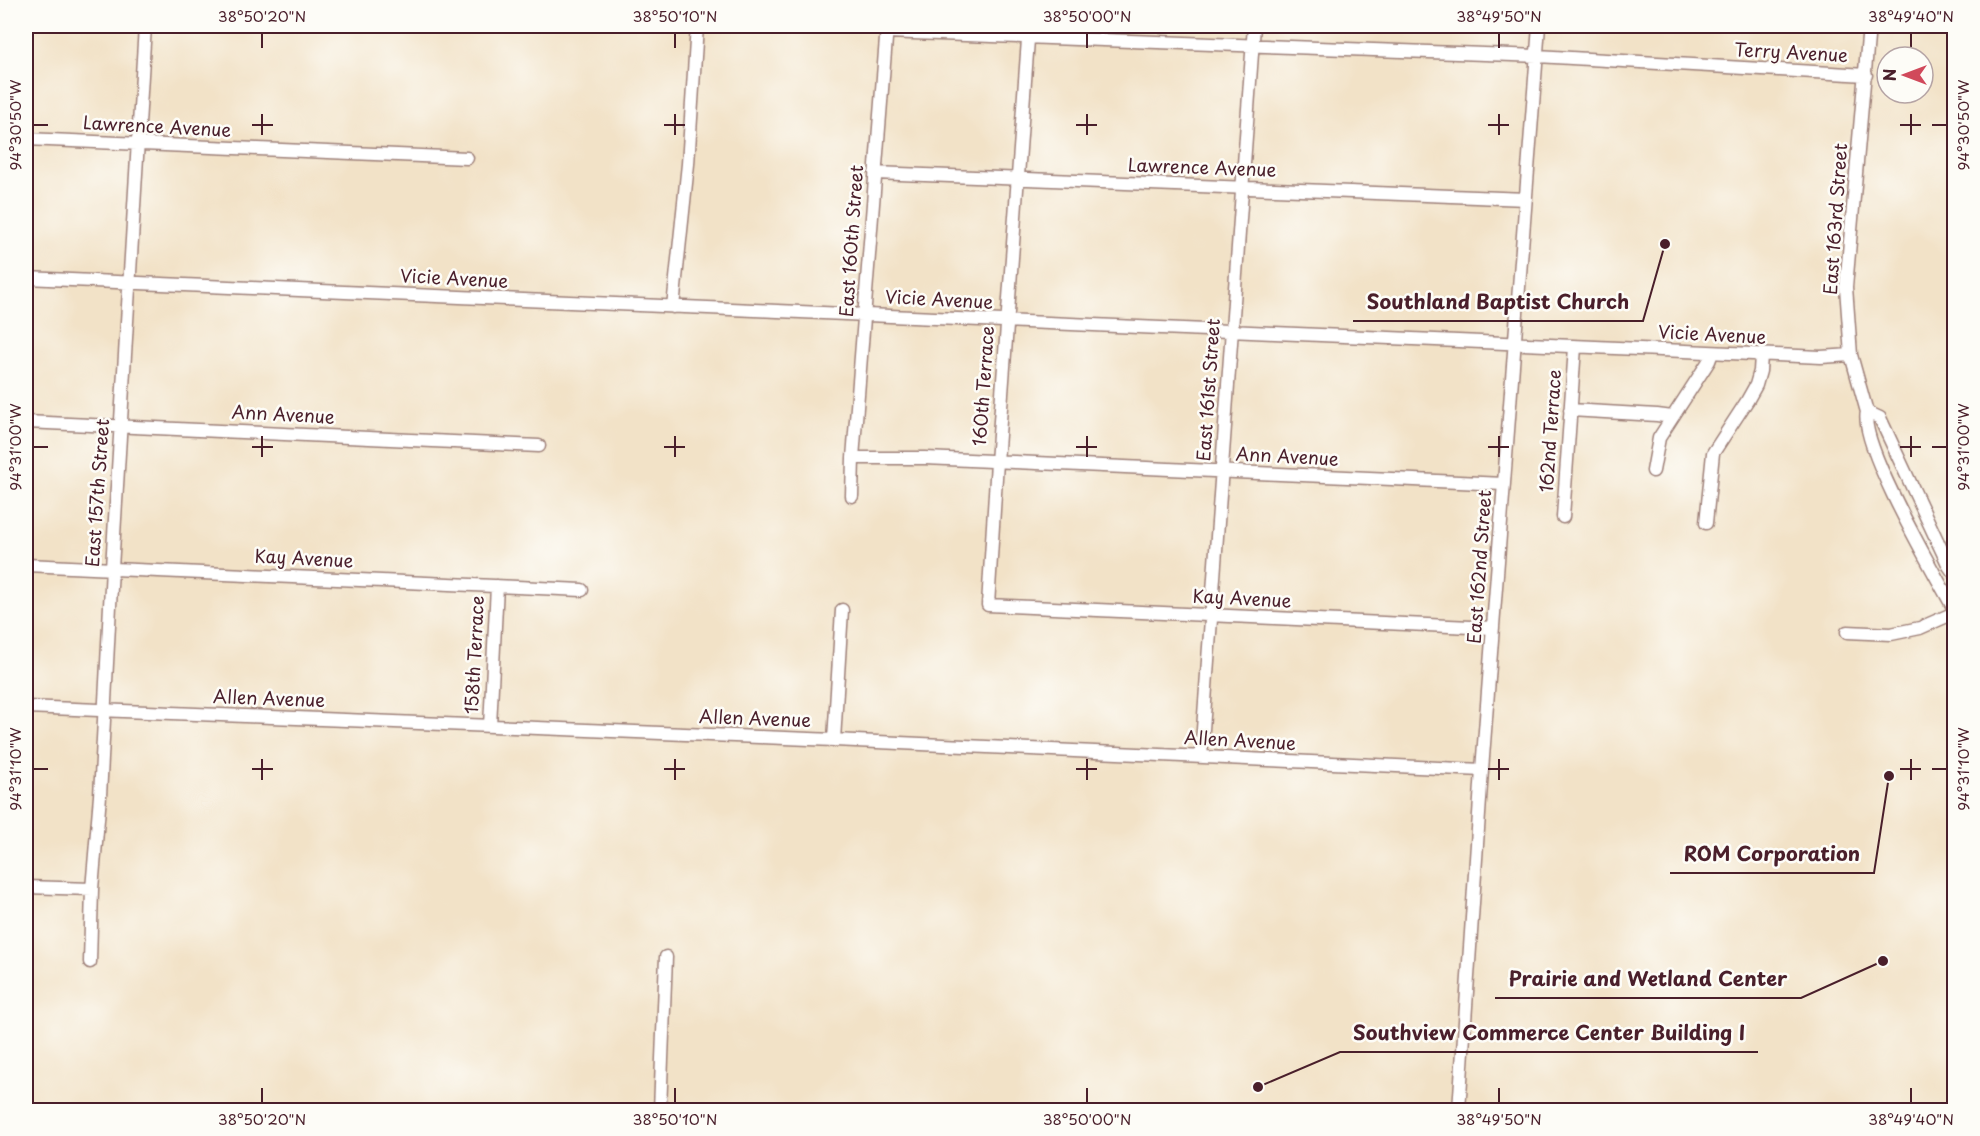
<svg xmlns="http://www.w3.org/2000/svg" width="1980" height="1136" font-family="'Playpen Sans',sans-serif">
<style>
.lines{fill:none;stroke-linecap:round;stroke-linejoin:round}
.minor-casing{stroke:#9e8079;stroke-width:15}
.minor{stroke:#fff;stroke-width:12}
.ticks{fill:none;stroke:#4a1f2b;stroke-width:2}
.labels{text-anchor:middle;stroke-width:5;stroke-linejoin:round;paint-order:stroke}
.street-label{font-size:18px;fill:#4a1f2b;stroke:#fdfcf7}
.leader{fill:none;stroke:#4a1f2b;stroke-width:2}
.callout-dot{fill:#4a1f2b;stroke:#fdfcf7;stroke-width:2}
.callout-label{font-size:20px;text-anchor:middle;font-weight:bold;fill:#4a1f2b;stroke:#fdfcf7;stroke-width:5;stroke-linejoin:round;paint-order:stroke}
.neatline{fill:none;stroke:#4a1f2b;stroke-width:2}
.ticks-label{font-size:15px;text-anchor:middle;fill:#4a1f2b}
</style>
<rect width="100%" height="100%" fill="#fdfcf7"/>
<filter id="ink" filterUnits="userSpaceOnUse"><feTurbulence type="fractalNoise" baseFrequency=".0167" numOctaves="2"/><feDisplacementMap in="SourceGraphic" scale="12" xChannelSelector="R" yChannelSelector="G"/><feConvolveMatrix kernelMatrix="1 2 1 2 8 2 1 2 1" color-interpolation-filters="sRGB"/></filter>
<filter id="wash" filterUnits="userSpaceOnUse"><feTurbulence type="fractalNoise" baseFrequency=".008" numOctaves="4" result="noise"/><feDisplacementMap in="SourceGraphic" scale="24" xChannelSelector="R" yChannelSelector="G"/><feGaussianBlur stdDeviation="1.35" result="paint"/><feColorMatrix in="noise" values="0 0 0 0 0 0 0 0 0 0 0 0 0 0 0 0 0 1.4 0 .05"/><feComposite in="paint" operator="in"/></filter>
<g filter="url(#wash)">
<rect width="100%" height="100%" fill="#f2e2c7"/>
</g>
<g filter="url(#ink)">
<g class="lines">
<defs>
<path id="minor" d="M1029,26L997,462L988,605L1493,628
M1869,26L1846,287L1851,355L1867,412C1858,443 1936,576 1954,609
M886,32L1537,56L1866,75
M26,139L467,158
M875,173L1526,199
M26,278L1821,357L1851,355
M673,307L688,164L697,26
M1570,410L1657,415L1672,417
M1867,412L1880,418L1949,566L1954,573
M26,422L539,446
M853,458H925L1504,484
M1653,471L1659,438L1709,361L1712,353
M852,496L853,458L887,26
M1563,517L1575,347
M1706,523L1713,453L1747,401L1756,385L1760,371L1761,355
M26,565L582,590
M1847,632L1891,634L1920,628L1954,613
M26,707L834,740L1482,770
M490,726L497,586
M834,740L842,610
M1201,757L1254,26
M26,887L92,889
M90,962L92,889L100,796L112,568L145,26
M660,1110L666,957
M1459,1110L1482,770L1539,26"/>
</defs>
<use href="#minor" class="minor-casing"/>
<use href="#minor" class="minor"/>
</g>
</g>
<path class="ticks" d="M262,33V48M675,33V48M1087,33V48M1499,33V48M1911,33V48M262,114V135M675,114V135M1087,114V135M1499,114V135M1911,114V135M33,125H48M252,125H273M664,125H685M1076,125H1097M1488,125H1509M1900,125H1921M1932,125H1947M262,436V457M675,436V457M1087,436V457M1499,436V457M1911,436V457M33,447H48M252,447H273M664,447H685M1076,447H1097M1488,447H1509M1900,447H1921M1932,447H1947M262,759V780M675,759V780M1087,759V780M1499,759V780M1911,759V780M33,769H48M252,769H273M664,769H685M1076,769H1097M1488,769H1509M1900,769H1921M1932,769H1947M262,1088V1103M675,1088V1103M1087,1088V1103M1499,1088V1103M1911,1088V1103"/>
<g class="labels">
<g class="street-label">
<text transform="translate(1791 53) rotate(3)" y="6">Terry Avenue</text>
<text transform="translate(157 127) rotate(3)" y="6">Lawrence Avenue</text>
<text transform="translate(1202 168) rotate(2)" y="6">Lawrence Avenue</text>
<text transform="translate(1836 219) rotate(-86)" y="6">East 163rd Street</text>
<text transform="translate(852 241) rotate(-86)" y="6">East 160th Street</text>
<text transform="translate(454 279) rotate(3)" y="6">Vicie Avenue</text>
<text transform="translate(939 300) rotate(3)" y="6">Vicie Avenue</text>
<text transform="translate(1712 335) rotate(3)" y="6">Vicie Avenue</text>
<text transform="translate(984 386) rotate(-86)" y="6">160th Terrace</text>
<text transform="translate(1209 390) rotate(-86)" y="6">East 161st Street</text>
<text transform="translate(283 415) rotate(3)" y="6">Ann Avenue</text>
<text transform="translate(1551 431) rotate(-86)" y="6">162nd Terrace</text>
<text transform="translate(1287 457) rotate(3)" y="6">Ann Avenue</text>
<text transform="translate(98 493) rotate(-86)" y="6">East 157th Street</text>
<text transform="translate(304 559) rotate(3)" y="6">Kay Avenue</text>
<text transform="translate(1480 567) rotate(-86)" y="6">East 162nd Street</text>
<text transform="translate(1242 599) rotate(3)" y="6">Kay Avenue</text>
<text transform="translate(475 655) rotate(-87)" y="6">158th Terrace</text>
<text transform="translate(269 699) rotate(2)" y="6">Allen Avenue</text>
<text transform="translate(755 719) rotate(2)" y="6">Allen Avenue</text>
<text transform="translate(1240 741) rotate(3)" y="6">Allen Avenue</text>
</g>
</g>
<path class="leader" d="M1665 244L1643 321H1353M1889 776L1874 873H1670M1883 961L1801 998H1495M1258 1087L1340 1052H1758"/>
<g class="callout-dot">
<circle cx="1665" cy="244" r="6"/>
<circle cx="1889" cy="776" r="6"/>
<circle cx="1883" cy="961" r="6"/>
<circle cx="1258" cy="1087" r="6"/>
</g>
<g class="callout-label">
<text x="1498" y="309">Southland Baptist Church</text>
<text x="1772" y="861">ROM Corporation</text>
<text x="1648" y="986">Prairie and Wetland Center</text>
<text x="1549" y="1040">Southview Commerce Center Building I</text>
</g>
<rect width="1980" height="1136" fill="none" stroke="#fdfcf7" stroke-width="66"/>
<g transform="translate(1905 75) rotate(270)"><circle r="28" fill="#fdfcf7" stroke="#b5a4a5" stroke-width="1.5"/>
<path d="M0-4.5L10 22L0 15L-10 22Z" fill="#d1495b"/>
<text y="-9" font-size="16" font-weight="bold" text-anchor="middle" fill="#4a1f2b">N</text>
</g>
<rect x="33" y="33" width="1914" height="1070" class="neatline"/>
<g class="ticks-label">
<text x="262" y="22">38°50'20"N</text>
<text x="675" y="22">38°50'10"N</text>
<text x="1087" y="22">38°50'00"N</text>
<text x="1499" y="22">38°49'50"N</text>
<text x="1911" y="22">38°49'40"N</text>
<text transform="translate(1964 125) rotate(-90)" y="5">94°30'50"W</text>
<text transform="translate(16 125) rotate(-90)" y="5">94°30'50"W</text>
<text transform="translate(1964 447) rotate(-90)" y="5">94°31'00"W</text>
<text transform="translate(16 447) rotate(-90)" y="5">94°31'00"W</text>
<text transform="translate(1964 769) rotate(-90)" y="5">94°31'10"W</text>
<text transform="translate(16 769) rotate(-90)" y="5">94°31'10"W</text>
<text x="262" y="1125">38°50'20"N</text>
<text x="675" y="1125">38°50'10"N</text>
<text x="1087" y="1125">38°50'00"N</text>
<text x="1499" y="1125">38°49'50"N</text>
<text x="1911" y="1125">38°49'40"N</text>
</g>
</svg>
